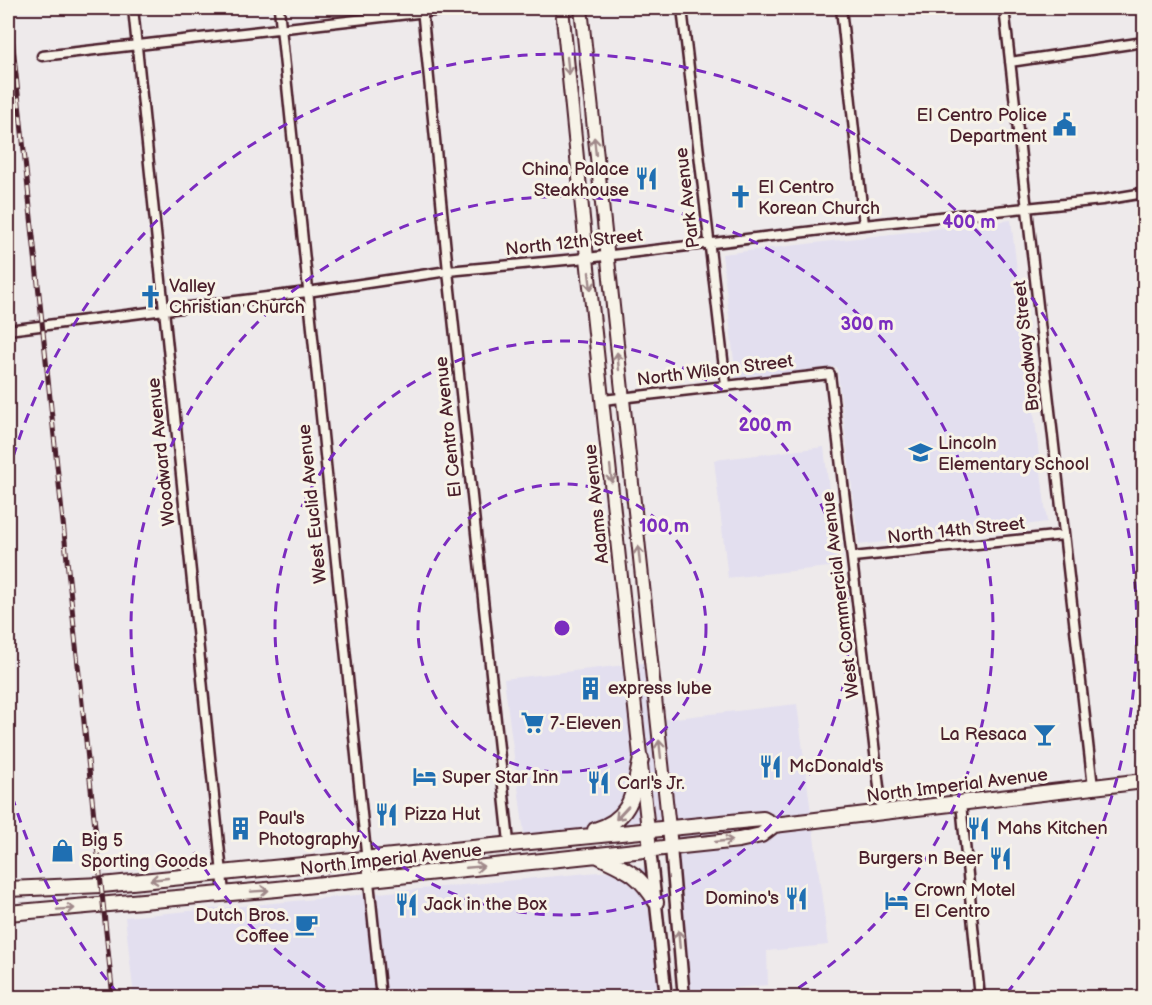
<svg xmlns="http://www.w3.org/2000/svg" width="1152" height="1005" font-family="'Balsamiq Sans',sans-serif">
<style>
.built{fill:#e3dfef}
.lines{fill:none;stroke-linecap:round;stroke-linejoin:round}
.minor-casing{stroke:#4a1f2b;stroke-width:13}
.secondary-casing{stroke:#4a1f2b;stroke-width:15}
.primary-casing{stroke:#4a1f2b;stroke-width:16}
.trunk-casing{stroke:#4a1f2b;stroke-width:18}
.minor{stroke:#f7f3e8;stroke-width:8}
.secondary{stroke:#f7f3e8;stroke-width:10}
.primary{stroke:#f7f3e8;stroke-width:12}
.trunk{stroke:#f7f3e8;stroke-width:14}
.rail-casing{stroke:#4a1f2b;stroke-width:5}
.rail{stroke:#f7f3e8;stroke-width:3;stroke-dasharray:9;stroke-linecap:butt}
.oneway{stroke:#a0898a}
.ring{fill:none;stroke:#7b2cbf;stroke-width:3;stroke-dasharray:10 8}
.labels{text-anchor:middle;stroke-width:6;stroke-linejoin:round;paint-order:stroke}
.poi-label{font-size:18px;fill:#4a1f2b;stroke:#f7f3e8;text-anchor:start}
.street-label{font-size:18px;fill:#4a1f2b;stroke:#f7f3e8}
.centre{fill:#7b2cbf;stroke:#f7f3e8;stroke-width:3}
.ring-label{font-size:18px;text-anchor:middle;font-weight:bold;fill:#7b2cbf;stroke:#f7f3e8;stroke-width:6;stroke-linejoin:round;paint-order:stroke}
</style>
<rect width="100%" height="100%" fill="#eeeaeb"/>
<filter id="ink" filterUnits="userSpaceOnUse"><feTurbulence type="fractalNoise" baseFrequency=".0167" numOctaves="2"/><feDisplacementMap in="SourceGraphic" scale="12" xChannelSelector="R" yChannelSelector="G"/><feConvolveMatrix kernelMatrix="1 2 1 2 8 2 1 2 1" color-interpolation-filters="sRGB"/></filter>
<g filter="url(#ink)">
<path class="built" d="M1011,220L1047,522L859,545L837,367L736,379L722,254Z
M824,447L838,566L728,578L714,460Z
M651,662L658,720L797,704L828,945L767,951L768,985L684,993L669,828L525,841L504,679Z
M652,867L666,997H134L125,917Z"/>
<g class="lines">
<defs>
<path id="minor" d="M133,8L224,893
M279,8L381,998
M422,8L448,271L509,842
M682,8L726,385
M841,8L864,225
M1004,8L1093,787
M42,56L461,8
M1010,62L1144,42
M8,330L307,292L448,271L587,258L864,225L1102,200L1144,193
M603,400L830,374L882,812
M853,557L1064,535
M961,803L980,998"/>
<path id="secondary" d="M671,847L684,998
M650,849L666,998"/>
<path id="primary" d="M562,8L587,258L650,849
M581,8L671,847"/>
<path id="trunk" d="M595,830C633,819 633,792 641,759
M596,855C625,869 638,872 656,902
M8,889L102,885L751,820L763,819L774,825
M8,913L277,889L739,840L761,835L774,825L1144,781"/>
</defs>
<use href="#minor" class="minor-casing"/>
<use href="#secondary" class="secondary-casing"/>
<use href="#primary" class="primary-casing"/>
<use href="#trunk" class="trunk-casing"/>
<use href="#minor" class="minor"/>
<use href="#secondary" class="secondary"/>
<use href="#primary" class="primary"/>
<use href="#trunk" class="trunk"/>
<defs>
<path id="rail" d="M9,8L113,998"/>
</defs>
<use href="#rail" class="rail-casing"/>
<use href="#rail" class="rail"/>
</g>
<defs><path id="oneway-shaft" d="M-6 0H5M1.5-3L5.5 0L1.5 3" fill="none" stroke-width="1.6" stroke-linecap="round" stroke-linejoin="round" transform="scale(1.5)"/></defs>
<g class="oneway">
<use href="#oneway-shaft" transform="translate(568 66) rotate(84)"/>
<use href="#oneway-shaft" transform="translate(595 146) rotate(-96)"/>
<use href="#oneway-shaft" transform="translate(590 281) rotate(83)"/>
<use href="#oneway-shaft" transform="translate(618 361) rotate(-96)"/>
<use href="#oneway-shaft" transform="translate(611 474) rotate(84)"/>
<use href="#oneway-shaft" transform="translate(639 555) rotate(-96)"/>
<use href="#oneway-shaft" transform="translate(660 749) rotate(-96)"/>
<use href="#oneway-shaft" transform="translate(622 813) rotate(133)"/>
<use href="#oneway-shaft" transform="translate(724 841) rotate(-6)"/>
<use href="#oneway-shaft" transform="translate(475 867) rotate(-5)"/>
<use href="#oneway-shaft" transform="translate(159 879) rotate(174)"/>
<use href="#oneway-shaft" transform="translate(260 891) rotate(-4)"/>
<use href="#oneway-shaft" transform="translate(66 909) rotate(-4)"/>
<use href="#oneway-shaft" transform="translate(679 939) rotate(-95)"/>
</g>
</g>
<g class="ring">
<circle cx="562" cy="628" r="144"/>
<circle cx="562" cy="628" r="287"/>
<path d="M340 997A431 431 0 1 1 784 997"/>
<path d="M118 994A575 575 0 0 1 8 782M8 474A575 575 0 1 1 1006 994"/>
</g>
<defs>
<symbol id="civic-bare" viewBox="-9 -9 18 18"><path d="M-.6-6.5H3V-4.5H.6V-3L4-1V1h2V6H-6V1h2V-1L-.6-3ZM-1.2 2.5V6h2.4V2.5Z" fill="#1f6fb2" stroke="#f7f3e8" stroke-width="2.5" paint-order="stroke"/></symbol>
<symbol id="restaurant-bare" viewBox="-9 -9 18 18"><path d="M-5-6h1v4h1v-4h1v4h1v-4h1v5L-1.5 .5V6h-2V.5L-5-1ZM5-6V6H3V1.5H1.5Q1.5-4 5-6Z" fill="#1f6fb2" stroke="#f7f3e8" stroke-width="2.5" paint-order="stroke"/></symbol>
<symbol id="church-bare" viewBox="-9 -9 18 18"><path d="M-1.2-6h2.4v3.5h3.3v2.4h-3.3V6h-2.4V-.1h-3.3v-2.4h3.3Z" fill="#1f6fb2" stroke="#f7f3e8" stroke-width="2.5" paint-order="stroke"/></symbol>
<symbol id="school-bare" viewBox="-9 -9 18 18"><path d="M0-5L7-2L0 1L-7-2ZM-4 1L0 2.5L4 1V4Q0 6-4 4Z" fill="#1f6fb2" stroke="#f7f3e8" stroke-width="2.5" paint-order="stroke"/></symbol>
<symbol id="building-bare" viewBox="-9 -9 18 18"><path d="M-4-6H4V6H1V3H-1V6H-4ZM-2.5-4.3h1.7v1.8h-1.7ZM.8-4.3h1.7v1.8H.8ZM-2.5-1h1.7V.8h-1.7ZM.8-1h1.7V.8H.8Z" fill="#1f6fb2" stroke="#f7f3e8" stroke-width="2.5" paint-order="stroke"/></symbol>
<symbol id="supermarket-bare" viewBox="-9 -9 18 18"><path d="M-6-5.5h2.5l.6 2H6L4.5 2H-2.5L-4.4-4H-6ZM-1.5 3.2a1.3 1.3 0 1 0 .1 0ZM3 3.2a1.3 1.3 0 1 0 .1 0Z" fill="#1f6fb2" stroke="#f7f3e8" stroke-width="2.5" paint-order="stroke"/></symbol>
<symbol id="bar-bare" viewBox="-9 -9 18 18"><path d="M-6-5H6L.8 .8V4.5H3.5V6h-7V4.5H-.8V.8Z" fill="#1f6fb2" stroke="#f7f3e8" stroke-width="2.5" paint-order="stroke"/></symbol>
<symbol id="hotel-bare" viewBox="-9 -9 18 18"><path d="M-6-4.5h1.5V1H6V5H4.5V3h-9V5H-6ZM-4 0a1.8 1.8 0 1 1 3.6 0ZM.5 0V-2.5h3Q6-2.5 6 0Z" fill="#1f6fb2" stroke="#f7f3e8" stroke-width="2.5" paint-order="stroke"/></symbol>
<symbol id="shop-bare" viewBox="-9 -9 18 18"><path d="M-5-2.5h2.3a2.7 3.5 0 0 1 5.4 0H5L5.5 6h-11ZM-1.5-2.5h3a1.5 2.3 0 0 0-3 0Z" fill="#1f6fb2" stroke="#f7f3e8" stroke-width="2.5" paint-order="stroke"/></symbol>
<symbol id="cafe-bare" viewBox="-9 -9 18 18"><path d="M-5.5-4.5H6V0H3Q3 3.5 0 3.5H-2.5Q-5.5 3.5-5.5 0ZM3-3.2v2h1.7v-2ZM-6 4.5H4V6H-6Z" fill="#1f6fb2" stroke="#f7f3e8" stroke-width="2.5" paint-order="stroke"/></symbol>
</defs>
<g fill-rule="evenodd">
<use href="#civic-bare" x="1048" y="108" width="33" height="33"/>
<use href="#restaurant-bare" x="630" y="162" width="33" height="33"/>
<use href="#church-bare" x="724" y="180" width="33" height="33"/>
<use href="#church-bare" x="134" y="280" width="33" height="33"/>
<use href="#school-bare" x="904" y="436" width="33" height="33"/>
<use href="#building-bare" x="574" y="672" width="33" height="33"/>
<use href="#supermarket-bare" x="516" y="706" width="33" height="33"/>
<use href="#bar-bare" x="1028" y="718" width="33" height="33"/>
<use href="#restaurant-bare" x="754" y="750" width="33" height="33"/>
<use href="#hotel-bare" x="408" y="760" width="33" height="33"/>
<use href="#restaurant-bare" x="582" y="766" width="33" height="33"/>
<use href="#restaurant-bare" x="370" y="798" width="33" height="33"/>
<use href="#building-bare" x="224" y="812" width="33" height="33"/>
<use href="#restaurant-bare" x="962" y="812" width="33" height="33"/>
<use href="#shop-bare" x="46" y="834" width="33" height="33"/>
<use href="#restaurant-bare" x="984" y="842" width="33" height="33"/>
<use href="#restaurant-bare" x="780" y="882" width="33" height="33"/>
<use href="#hotel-bare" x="880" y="884" width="33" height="33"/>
<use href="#restaurant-bare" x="390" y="888" width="33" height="33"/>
<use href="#cafe-bare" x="290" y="908" width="33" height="33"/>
</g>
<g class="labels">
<g class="poi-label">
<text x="1047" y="121" text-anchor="end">El Centro Police<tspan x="1047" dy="21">Department</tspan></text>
<text x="629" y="175" text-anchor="end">China Palace<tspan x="629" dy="21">Steakhouse</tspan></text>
<text x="758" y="193">El Centro<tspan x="758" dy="21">Korean Church</tspan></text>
<text x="169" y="292">Valley<tspan x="169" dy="21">Christian Church</tspan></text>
<text x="938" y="449">Lincoln<tspan x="938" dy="21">Elementary School</tspan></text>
<text x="608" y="694">express lube</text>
<text x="550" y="729">7-Eleven</text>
<text x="1027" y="740" text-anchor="end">La Resaca</text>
<text x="789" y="772">McDonald's</text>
<text x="442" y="783">Super Star Inn</text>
<text x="617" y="789">Carl's Jr.</text>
<text x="404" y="820">Pizza Hut</text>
<text x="258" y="824">Paul's<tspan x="258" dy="21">Photography</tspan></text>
<text x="997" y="834">Mahs Kitchen</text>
<text x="81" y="846">Big 5<tspan x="81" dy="21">Sporting Goods</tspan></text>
<text x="983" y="864" text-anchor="end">Burgers n Beer</text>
<text x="914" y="896">Crown Motel<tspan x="914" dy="21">El Centro</tspan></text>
<text x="779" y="904" text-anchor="end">Domino's</text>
<text x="424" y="910">Jack in the Box</text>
<text x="289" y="921" text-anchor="end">Dutch Bros.<tspan x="289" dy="21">Coffee</tspan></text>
</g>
<g class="street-label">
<text transform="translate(687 198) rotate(-97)" y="6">Park Avenue</text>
<text transform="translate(574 242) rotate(-6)" y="6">North 12th Street</text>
<text transform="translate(1026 346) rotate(-96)" y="6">Broadway Street</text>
<text transform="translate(715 370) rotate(-7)" y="6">North Wilson Street</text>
<text transform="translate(448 427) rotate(-96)" y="6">El Centro Avenue</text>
<text transform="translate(161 452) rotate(-96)" y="6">Woodward Avenue</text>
<text transform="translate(312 504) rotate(-96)" y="6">West Euclid Avenue</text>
<text transform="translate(596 504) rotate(-96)" y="6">Adams Avenue</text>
<text transform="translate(956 530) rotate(-6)" y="6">North 14th Street</text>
<text transform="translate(840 595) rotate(-97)" y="6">West Commercial Avenue</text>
<text transform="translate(957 785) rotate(-7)" y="6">North Imperial Avenue</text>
<text transform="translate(391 859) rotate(-6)" y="6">North Imperial Avenue</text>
</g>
</g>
<circle cx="562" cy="628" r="9" class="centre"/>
<g class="ring-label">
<text x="969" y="228">400 m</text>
<text x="867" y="330">300 m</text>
<text x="765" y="431">200 m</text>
<text x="664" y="532">100 m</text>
</g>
<rect width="1152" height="1005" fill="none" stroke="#f7f3e8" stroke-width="30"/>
<rect x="15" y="15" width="1122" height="975" fill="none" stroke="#4a1f2b" stroke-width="2" filter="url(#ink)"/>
</svg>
